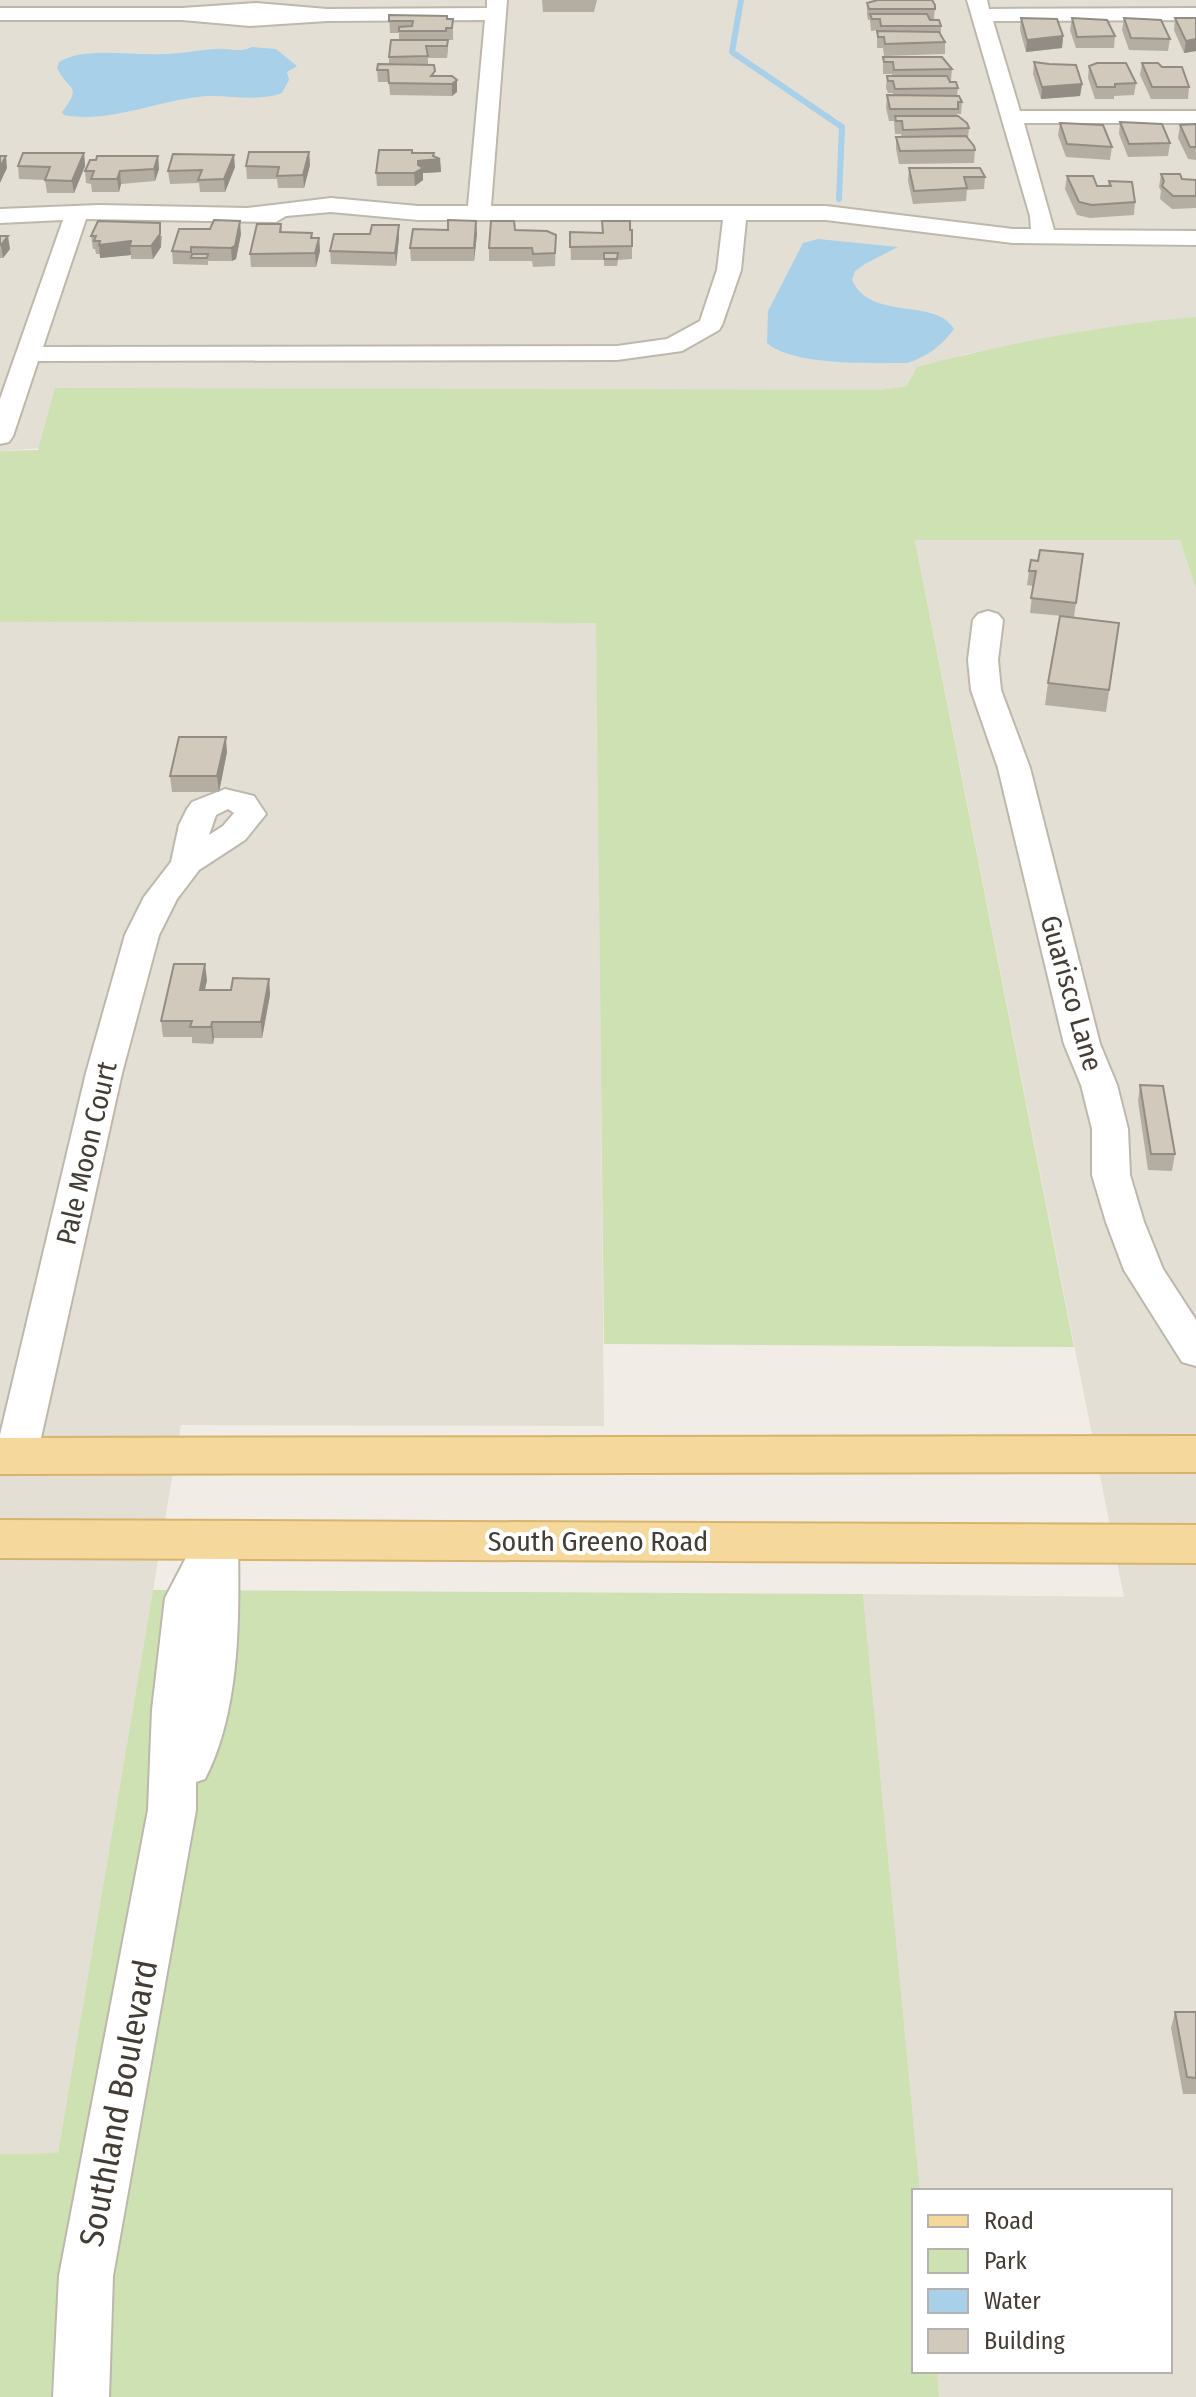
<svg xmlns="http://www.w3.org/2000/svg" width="1196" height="2397" font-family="'Fira Sans Condensed',sans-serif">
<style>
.residential{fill:#e4dfd4}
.green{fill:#cde1b2}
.water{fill:#a8d0e8}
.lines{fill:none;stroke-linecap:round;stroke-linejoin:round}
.stream{stroke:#a8d0e8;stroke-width:6}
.minor-casing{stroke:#beb7ac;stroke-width:4}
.primary-casing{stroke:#d7b46e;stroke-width:4}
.minor{fill:#fff;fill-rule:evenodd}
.primary{fill:#f4d89c;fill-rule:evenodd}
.wall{fill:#b4ada2}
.shaded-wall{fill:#928d84}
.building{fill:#d1c9bc;stroke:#928d84;stroke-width:2}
.labels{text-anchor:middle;stroke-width:8;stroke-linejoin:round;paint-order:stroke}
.street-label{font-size:28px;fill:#433d36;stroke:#fff}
.near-street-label{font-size:34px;fill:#433d36;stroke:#fff}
</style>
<rect width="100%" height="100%" fill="#f1ede6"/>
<path class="residential" d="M0,0H1196V317L1087,331L962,355L907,386L879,390L0,451Z
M915,539L1180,540L1196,589V2397H939L937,2371H1170V2191H920L863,1594L1124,1597Z
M0,622L597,623L604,1426L181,1425L58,2153L0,2154Z"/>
<path class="green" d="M1196,317V589L1180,540H915L1074,1347L604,1344L596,623L0,622V451L38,450L55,388L879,390L907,386L917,367C1008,343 1102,325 1196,317Z
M153,1590L863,1594L920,2191H914V2371H937L939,2397H0V2154L58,2153Z"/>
<path class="water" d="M252,47L276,49L297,66L287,72L289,80L282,93C259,102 232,95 207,96C160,99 111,124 64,115L62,112C83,84 69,92 57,68L59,62C85,46 133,56 164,54C181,54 198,50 215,49C228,48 240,53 252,47Z
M818,239L898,247L865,264L855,271L852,280C871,322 936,297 954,329C943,345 925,358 907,363C872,363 793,366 767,343L768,311L803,243Z"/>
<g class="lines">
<path class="stream" d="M741,0L732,52L842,127L839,199"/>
<defs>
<path id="minor" d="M487,0H507L491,206H826L1013,229H1031L1030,216L967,0H987L989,9L1196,8V20L993,21L1020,111H1196V123H1024L1054,230L1196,231V245L1013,243L826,220H746L741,270L722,325L719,330L682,351L617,360L38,361L13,436L9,442L0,444V399L63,220L0,223V209L99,205L247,208L331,198L418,206H468L485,20L327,21L250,26L182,20H0V8H182L256,3L327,9L487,8ZM331,212L418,220H723L717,270L700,321L667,339L617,346L43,347L86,219L276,222L286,216Z
M988,611L998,614L1003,620L998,660L1001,690L1030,768L1100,1044L1117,1085L1128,1129L1130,1175L1144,1222L1163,1269L1196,1320V1366L1182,1362L1124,1270L1106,1222L1092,1175V1129L1081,1085L1064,1044L998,768L971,690L968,660L973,620L978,614Z
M225,789L254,796L266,814L245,840L199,870L177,899L159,935L122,1073L37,1456L31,1467L16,1471L1,1467L0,1435L86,1073L125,935L144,897L171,862L179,825L187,809L192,802ZM228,809L234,813L223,826L209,835L216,815Z
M216,1524L231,1529L238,1540C239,1617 241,1709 205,1779L196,1782V1810L113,2276L109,2397H53L59,2276L148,1810L152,1710L165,1598L201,1529Z"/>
<path id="primary" d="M1196,1436V1472L0,1474V1438Z
M0,1520L1196,1525V1563L0,1558Z"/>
</defs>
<use href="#minor" class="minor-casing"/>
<use href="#primary" class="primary-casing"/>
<use href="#minor" class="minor"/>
<use href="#primary" class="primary"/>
</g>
<path class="wall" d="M542,0H597L594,12H543Z
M873,0H932L935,5L934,20L941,26V35L945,42V54L884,56L883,48H877V31L879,30L871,31L870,20H868L867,15V3L873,2Z
M389,15L453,19V40H448V51L447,58H428V64L435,76L457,80V92L452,96L390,95L389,82H378L377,70L389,64V57L399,40V33H390Z
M1021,18L1063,36L1062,48L1026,52L1020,30Z
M1072,18L1115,36L1114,48H1076L1070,30Z
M1124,18L1170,39L1168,51L1129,50L1122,30Z
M1175,18H1196V51L1184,53L1174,30Z
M883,57L952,69L951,81H950L958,88L957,96L962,102L961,114H957V116L969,128L968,138L975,150L974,163L899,164L896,149V137H902L901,134H895L894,121H889L886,108L887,95L893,96V93H888L886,88L887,76H892V74H883Z
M1034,62L1082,84L1080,96L1041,99L1033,74Z
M1142,63L1162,67L1189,87L1188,99H1151L1140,75Z
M1089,66L1136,83L1134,95L1114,96V99H1095L1088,78Z
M1120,122L1170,143L1168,156L1128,157L1119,134Z
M1060,123L1112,147L1110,160L1066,157L1058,135Z
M1196,124V160L1188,159L1178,138L1180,125Z
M309,152L310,165L304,188H278L277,179H247L246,166Z
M84,153L85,166L74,193H47L45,180L19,179L18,166Z
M412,153H434V156L440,159L441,172L423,173V180L415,186H377L376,173Z
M158,156L159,169L155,181L121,184L119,192H92L91,184L86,183L85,171Z
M235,167L225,192H200L199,183L170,184L168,171Z
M909,168L985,177L984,189L967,190L966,201L913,204L908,181Z
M1161,174L1182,179L1196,180V208L1172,209L1160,199L1161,191L1159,187Z
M1067,176L1097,186H1108L1109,181L1135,202L1134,215L1090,218L1077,215L1065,189Z
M602,221L632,230V259L618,260L617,266H604V260H571L570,232L602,233Z
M281,224L282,232L319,238L320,251L316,267H251L250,254Z
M399,225V238L396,266L331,264L330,251L370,234Z
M515,230L556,235L555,266L533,267L532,261H489V248Z
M241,234L236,259L232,261H208V265L173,264L172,251Z
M477,234L474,261H411L410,248Z
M0,236L10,249L3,258H0Z
M91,236H162L161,247L153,259H131V255L100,258V254H96L95,249H93Z
M1083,554L1074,617L1030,613L1033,586L1027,585L1029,571L1038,561Z
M1119,623L1106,712L1045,705L1048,683Z
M227,752L219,792H172L170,776Z
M269,979L270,995L262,1038H214L213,1044L192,1043V1037H163L161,1021L207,980L205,990H231Z
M1140,1085L1175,1154L1172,1171L1148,1170L1138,1101Z
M1175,2012H1196V2094H1183L1171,2028Z"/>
<path class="shaded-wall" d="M1063,36L1062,48L1026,52L1027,40Z
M1196,39V51L1184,53L1186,41Z
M457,80V92L452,96V84Z
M1082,84L1080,96L1041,99L1042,87Z
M309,152L310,165L304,188L303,175Z
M84,153L85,166L74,193L72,181Z
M434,153V160L440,159L441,172L423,173V180L415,186L414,173L418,161Z
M234,155L235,167L225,192L224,179Z
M6,156L7,168L0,183V167Z
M158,156L159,169L155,181L154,169Z
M120,171L121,184L119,192L117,179Z
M240,221L241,234L236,259L232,261L231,248Z
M476,221L477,234L474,261V248Z
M160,223L161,247L153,259L151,246Z
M399,225V238L396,266L395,253Z
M8,236L10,249L3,258L1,245Z
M319,238L320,251L316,267L315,253Z
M131,241L130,246L131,255L100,258L99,245Z
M226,737L227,752L219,792L217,776Z
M205,964L207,980L201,1006L200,990Z
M269,979L270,995L262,1038L261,1022Z
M212,1022L214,1038L213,1044L211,1027Z"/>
<path class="building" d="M878,0H932L935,5V9H869L867,3Z
M870,14H927L930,20H939L941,26H881L880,19H872Z
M389,15L447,16V19H453L452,28H446V31H399V27L412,26L413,21H389Z
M1021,18L1057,19L1063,36L1027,40Z
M1072,18L1107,20L1115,36L1077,37Z
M1124,18L1161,20L1170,39L1131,38Z
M1175,18H1196V39L1186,41Z
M877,31L939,32L945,42L885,44L884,37H878Z
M391,40H448L447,46H426L428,56L389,57Z
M883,57H942L952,69L894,70L893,62H884Z
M1034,62L1049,64L1076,65L1082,84L1042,87Z
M1097,63H1126L1136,83L1115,84V87H1097L1089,66Z
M1142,63H1158L1162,67H1182L1189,87H1152Z
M378,64L434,65L435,71L431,76H452L457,80L452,84L389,83L388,70H377Z
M887,76H947L950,82H956L958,88L895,89L893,81H888Z
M887,95L959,96L962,102H958V109H890Z
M895,116H958L967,123L969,128L903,130L902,121H896Z
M1120,122L1162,124L1170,143L1129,144Z
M1060,123L1103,125L1112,147L1067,144Z
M1196,124V147H1190L1180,125Z
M966,136L974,146L975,150L900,151L896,137Z
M379,150H412V153H434L433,156L440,159L418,161V165L423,168L414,173H376Z
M249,152H309L303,175L277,176L279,167L246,166Z
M23,153H84L72,181L45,180L50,167L18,166Z
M173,154L234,155L224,179L198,180L202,170L168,171Z
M0,156H6L0,167Z
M97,156H158L154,169L120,171L117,179H91L94,171H85L90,160H96Z
M909,168H980L985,177H964L967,188L914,191Z
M1161,174H1180L1182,179L1196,180V196H1173L1162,186L1164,181Z
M1067,176H1093L1097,186H1111L1109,181L1132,182L1135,202L1092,205L1079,202Z
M214,220L240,221L235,246L231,248L191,247V252L172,251L179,229H210Z
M448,220L476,221L474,248H410L413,229L448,230Z
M98,221L160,223V234L151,246H130L131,241L99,245L100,241H94L96,236H91Z
M491,221H514L515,230L547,231L556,235L555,253L533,254L532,248H489Z
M602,221H630V230H632V246L570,247V232L603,233Z
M257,224H281L280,232L312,233L311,238H319L315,253L250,254Z
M372,225H399L395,253L330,251L334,234H370Z
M0,236H8L1,245H0Z
M604,253H618L617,259H604Z
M192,254H208L207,258H191Z
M1040,550L1083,554L1076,603L1031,598L1036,571H1029L1031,560L1038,561Z
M1060,616L1119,623L1109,690L1048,683Z
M179,737H226L217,776H170Z
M174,964H205L200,990H231L233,978L269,979L261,1022H212L211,1027H190L192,1021H161Z
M1140,1085L1163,1086L1175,1154H1151Z
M1175,2012H1196V2078L1187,2077Z"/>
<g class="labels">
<g class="street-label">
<text transform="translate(1072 993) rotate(74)" y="10">Guarisco Lane</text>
<text transform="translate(86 1153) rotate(-77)" y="10">Pale Moon Court</text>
<text x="598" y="1551">South Greeno Road</text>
</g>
<g class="near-street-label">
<text transform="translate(118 2103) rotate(-79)" y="12">Southland Boulevard</text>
</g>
</g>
<rect x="912" y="2189" width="260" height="184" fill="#ffffff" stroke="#b4b1af" stroke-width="2"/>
<rect x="928" y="2215" width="40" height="12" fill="#f4d89c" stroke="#b4b1af" stroke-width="2"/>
<text x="984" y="2229" font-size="24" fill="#433d36">Road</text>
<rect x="928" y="2249" width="40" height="24" fill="#cde1b2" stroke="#b4b1af" stroke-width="2"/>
<text x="984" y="2269" font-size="24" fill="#433d36">Park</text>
<rect x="928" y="2289" width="40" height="24" fill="#a8d0e8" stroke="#b4b1af" stroke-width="2"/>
<text x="984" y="2309" font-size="24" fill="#433d36">Water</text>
<rect x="928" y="2329" width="40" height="24" fill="#d1c9bc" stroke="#b4b1af" stroke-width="2"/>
<text x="984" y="2349" font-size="24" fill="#433d36">Building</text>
</svg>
